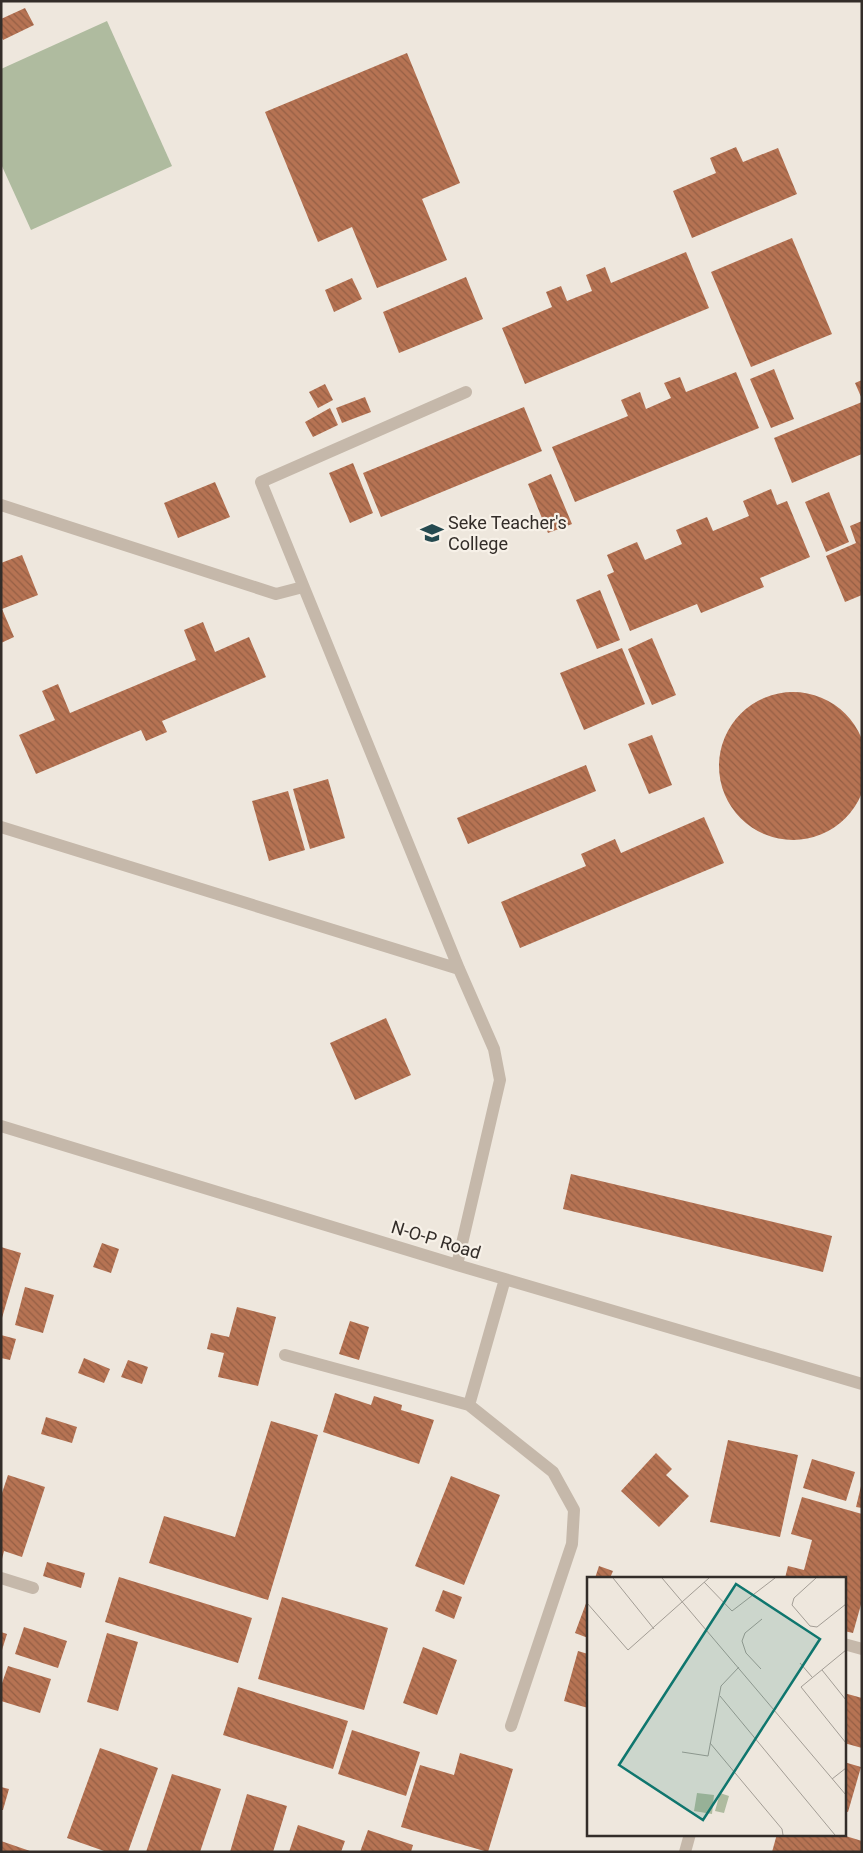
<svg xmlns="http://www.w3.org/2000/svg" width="863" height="1853" font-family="Roboto,sans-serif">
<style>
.garden{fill:#afbb9f}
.building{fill:url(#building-back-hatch)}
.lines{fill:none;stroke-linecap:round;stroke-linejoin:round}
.minor{stroke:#c5b8aa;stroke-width:12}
.labels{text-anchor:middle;stroke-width:4.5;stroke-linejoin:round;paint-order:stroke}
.poi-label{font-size:18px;fill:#332d29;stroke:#f7f1e8;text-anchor:start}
.street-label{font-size:18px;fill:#332d29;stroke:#f7f1e8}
.inset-road{fill:none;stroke:#a39d95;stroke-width:1}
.view{fill:#0f766e;fill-opacity:0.15;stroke:#0f766e;stroke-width:2.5}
.inset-edge{fill:none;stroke:#332d29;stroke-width:2.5}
</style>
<defs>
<pattern id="building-back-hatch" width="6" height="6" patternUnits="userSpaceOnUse" patternTransform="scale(1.25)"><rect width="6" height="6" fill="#b67353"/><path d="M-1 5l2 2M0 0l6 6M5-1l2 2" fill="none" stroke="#955f45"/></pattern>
</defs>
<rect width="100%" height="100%" fill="#eee7dd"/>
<path class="garden" d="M107,21L172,166L31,230L1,164V69Z"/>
<path class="building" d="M25,8L34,25L3,40L1,36V19Z
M407,53L460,183L422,199L447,260L377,288L352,227L318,242L265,112Z
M736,147L743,162L778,148L797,194L692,238L673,191L716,173L710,158Z
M792,238L832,334L751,367L711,272Z
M686,252L709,308L525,384L502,328L552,307L546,292L561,286L567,301L592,291L586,275L605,267L611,283Z
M466,277L483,319L399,353L383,312Z
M352,278L362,299L334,312L325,290Z
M774,369L794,419L771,428L750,379Z
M736,372L759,428L575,502L552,447L628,416L621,400L640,392L646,409L671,398L664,383L680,377L686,392Z
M862,380V399L855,383Z
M325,384L333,400L318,408L309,392Z
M365,397L371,412L342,423L336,408Z
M862,402V454L792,483L774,438Z
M524,407L542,451L381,517L363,473Z
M330,408L338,425L313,437L305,422Z
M353,463L373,513L350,523L329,473Z
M551,474L572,524L548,533L528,484Z
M215,482L230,517L178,538L164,503Z
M771,489L777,505L787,501L810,557L760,578L764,587L701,613L697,604L630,631L607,575L614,572L607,555L637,542L645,560L682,544L676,530L707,517L713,531L749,516L743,501Z
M829,492L849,542L826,552L805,502Z
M862,521V595L845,602L826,556L856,543L850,526Z
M22,555L38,595L2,609L14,637L1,643V563Z
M600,590L620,640L597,649L576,600Z
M203,622L215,652L249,637L266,677L162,721L167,732L146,741L141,730L36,774L19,735L55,720L42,691L58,684L70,713L196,660L184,630Z
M652,638L676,695L652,705L628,649Z
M622,648L645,704L584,730L560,673Z
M719 766a74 74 0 1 1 148 0a74 74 0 1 1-148 0Z
M652,735L672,785L649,794L628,744Z
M586,765L596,791L468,844L457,818Z
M328,779L345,838L310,849L293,789Z
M288,791L305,850L269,861L252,801Z
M704,817L724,863L520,948L501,902L586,866L581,854L615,839L621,853Z
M386,1018L411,1075L355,1100L330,1043Z
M571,1174L832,1236L823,1272L563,1209Z
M102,1243L119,1249L111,1273L93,1267Z
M1,1247L21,1253L2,1318H1Z
M25,1287L54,1295L43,1333L15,1325Z
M237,1307L276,1317L258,1386L218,1377L224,1353L207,1349L211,1333L229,1337Z
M350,1321L369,1327L359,1360L339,1354Z
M1,1335L16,1339L10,1360L1,1358Z
M84,1358L110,1369L104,1383L78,1373Z
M128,1360L148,1367L142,1384L121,1377Z
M335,1393L371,1405L374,1396L402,1405L401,1410L434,1420L419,1464L323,1432Z
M46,1417L77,1427L72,1443L41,1434Z
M271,1421L318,1435L268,1600L149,1563L164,1516L235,1537Z
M728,1440L798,1455L780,1537L710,1522Z
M656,1453L672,1469L666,1475L689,1496L659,1527L621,1491Z
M812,1459L855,1472L846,1501L803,1488Z
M8,1475L45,1487L22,1557L4,1551L2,1559L1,1496Z
M451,1476L500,1495L464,1585L415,1566Z
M861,1486H862V1508L856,1507Z
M802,1497L862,1514V1601L853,1633L844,1631V1578H785L788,1566L804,1570L812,1540L791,1534Z
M47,1562L85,1573L81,1588L43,1576Z
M599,1566L613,1571L610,1578H595Z
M119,1577L252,1618L238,1663L105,1622Z
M443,1590L462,1597L454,1619L435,1611Z
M282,1597L388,1628L364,1710L258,1679Z
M588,1598V1638L575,1633Z
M24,1627L67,1641L58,1668L15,1654Z
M1,1632L7,1634L2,1650H1Z
M107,1633L138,1642L118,1711L87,1702Z
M423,1647L457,1660L437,1715L403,1703Z
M578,1651L588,1654V1708L564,1701Z
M8,1666L51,1679L40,1713L1,1701V1686Z
M238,1687L348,1721L333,1769L223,1735Z
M844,1693L862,1698V1748L844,1743Z
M352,1730L420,1752L406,1796L338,1774Z
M100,1748L158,1768L128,1852H107L67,1838Z
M460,1753L513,1769L488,1852L401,1827L420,1765L454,1775Z
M844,1762L861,1767L848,1812L844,1811Z
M172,1774L221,1789L200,1852H146Z
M1,1787L9,1789L3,1810H1Z
M247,1794L287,1806L273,1852H230Z
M298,1825L345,1841L341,1852H289Z
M368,1830L413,1845L411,1852H360Z
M777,1834H839L862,1841V1852H772Z
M1,1841L30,1851V1852H1Z"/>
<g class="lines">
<path class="minor" d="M1,505L276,594L303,587
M1,827L459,969
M1,1126L457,1265L862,1384
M457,1265L500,1080L494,1049L459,969L261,482L466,392
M285,1355L469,1405L553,1472L574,1510L572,1544L511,1726
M469,1405L505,1279
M1,1578L33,1588
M844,1644L862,1649
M685,1852L690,1834"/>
</g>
<defs>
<symbol id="university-bare" viewBox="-9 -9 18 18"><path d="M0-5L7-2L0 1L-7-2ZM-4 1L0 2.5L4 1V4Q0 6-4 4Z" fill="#24494f" stroke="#f7f1e8" stroke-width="2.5" paint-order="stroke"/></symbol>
</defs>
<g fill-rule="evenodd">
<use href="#university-bare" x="416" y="517" width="32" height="32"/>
</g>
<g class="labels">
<g class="poi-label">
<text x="448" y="529">Seke Teacher's<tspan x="448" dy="21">College</tspan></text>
</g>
<g class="street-label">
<text transform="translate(436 1240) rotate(17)" y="6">N-O-P Road</text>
</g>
</g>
<g transform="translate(587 1577)">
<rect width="259" height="259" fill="#eee7dd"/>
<path d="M110,216L127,218L125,237L107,234ZM133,216L142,219L137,236L128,234Z" fill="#afbb9f"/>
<path class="inset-road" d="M26,1L67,52M75,1L259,218M229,1L207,21L205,28L223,49L230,50L259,27M117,5L145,34L188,1M0,26L41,73L122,1M259,73L214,110L259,166M213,86L225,100M174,92L159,76L155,64L158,56L175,42M235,93L259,123M133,119L248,258M123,166L195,252L196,258M95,175L121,179L134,109L152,90M245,202L259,191"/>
<path class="view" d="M149,7L233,62L116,243L32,188Z"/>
<rect width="259" height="259" class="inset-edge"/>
</g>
<rect width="863" height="1853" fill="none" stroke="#332d29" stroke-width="5"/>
</svg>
